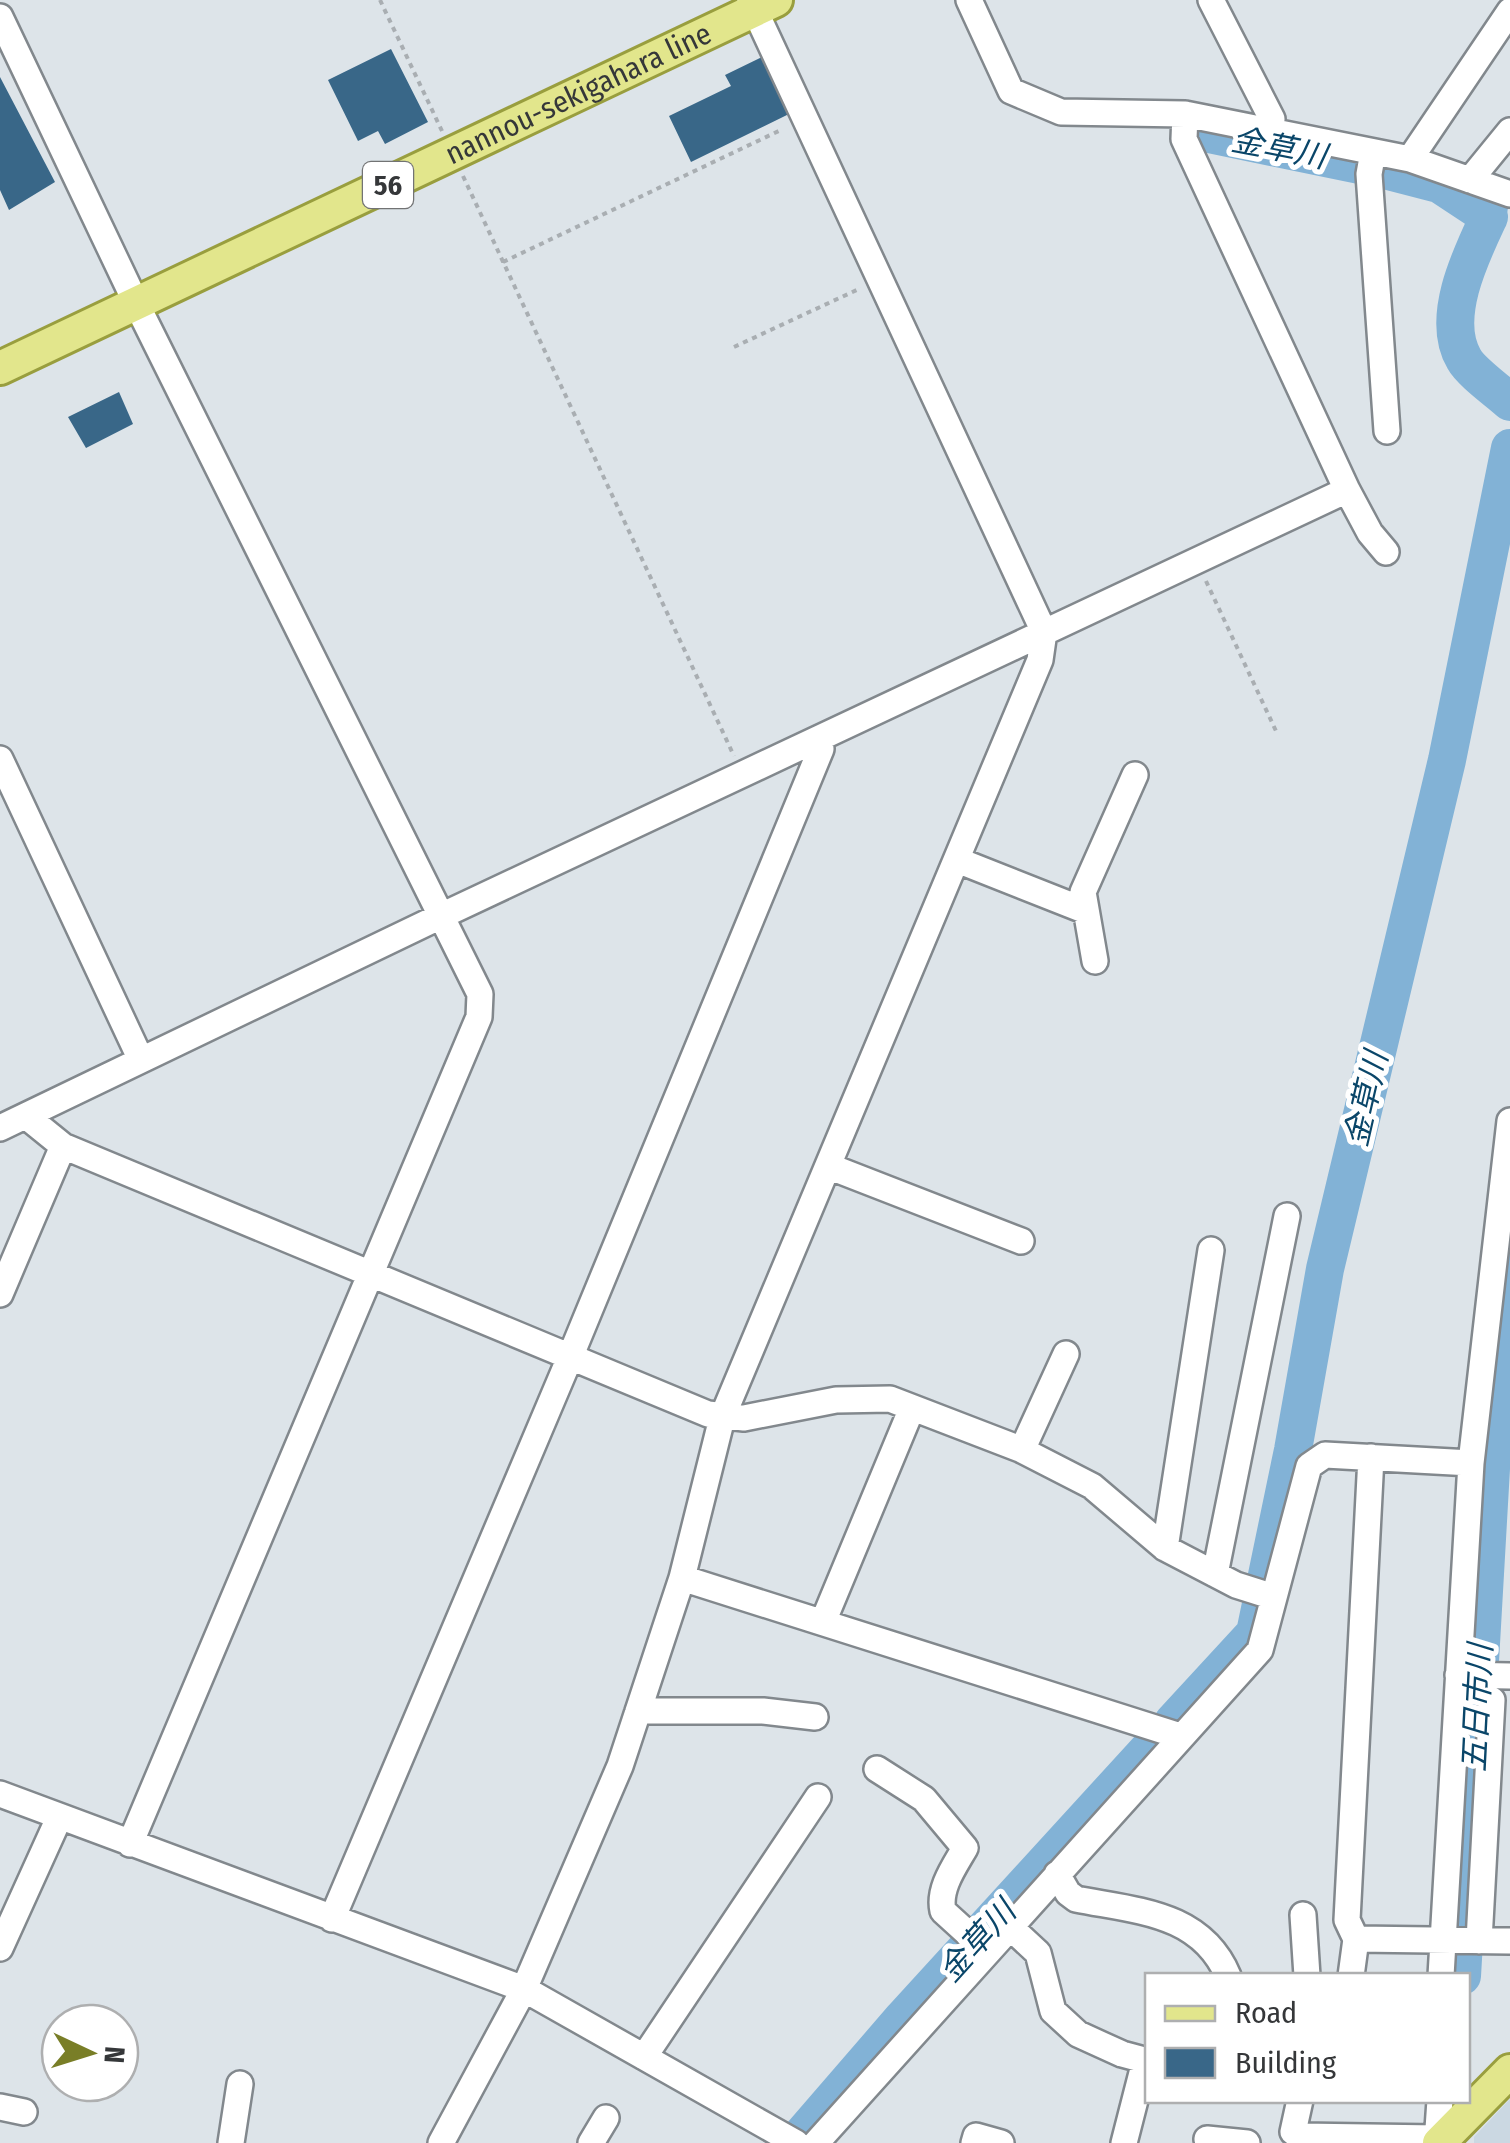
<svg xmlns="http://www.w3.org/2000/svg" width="1510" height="2143" font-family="'Fira Sans Condensed','Noto Sans JP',sans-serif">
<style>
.built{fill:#cbd8e2}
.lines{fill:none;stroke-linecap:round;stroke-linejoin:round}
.canal{stroke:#82b2d6;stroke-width:22}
.river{stroke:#82b2d6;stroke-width:38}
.building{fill:#396788}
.minor-casing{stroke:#82888d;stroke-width:30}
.major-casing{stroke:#999e3e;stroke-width:38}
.path{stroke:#a9aeb2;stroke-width:4;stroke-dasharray:5 5;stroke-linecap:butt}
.minor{stroke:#fff;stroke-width:25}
.major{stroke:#e2e68c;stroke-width:32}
.labels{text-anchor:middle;stroke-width:10;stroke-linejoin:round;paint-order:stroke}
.shield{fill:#fff;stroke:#727374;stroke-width:2.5}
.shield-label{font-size:28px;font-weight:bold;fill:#353739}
.street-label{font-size:30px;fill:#353739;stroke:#fff}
.water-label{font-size:32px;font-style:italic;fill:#0a4669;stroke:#fff}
</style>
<rect width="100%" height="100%" fill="#dde4e9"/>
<path class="built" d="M1510,2099V2143H1474V2137Z"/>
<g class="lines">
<path class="canal" d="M1489,217L1497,208"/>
<path class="river" d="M1199,132L1359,165
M1381,169L1439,184L1489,217C1471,255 1440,318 1464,359C1471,372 1498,391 1510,402
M1173,1722L1255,1633L1293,1450L1325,1269L1447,760L1510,448
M1462,1976L1498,1346L1510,1262
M795,2143L903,2018L1158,1739"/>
</g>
<path class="building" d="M391,49L428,122L385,144L378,131L358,141L328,80Z
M762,57L789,114L691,162L669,116L731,86L725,75Z
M0,77L55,182L9,210L0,190Z
M119,392L133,424L86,448L68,417Z"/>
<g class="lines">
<defs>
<path id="minor" d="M969,0L1011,91L1061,112L1185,114L1410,159L1510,194
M1211,0L1272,119L1271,131
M0,17L137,305L480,994L479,1017L130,1844
M1185,114L1184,139L1347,490L1370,533L1386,552
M1373,152L1369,174L1387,431
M1410,159L1510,11
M1470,180L1510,131
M0,759L141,1060
M957,860L1086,911
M1095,961L1083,892L1135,775
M26,1116L63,1146L708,1414L744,1418L836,1400L890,1399L1020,1449L1092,1486L1165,1548L1236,1585L1274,1597
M0,1128L441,916L1347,490
M828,1166L1021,1241
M0,1294L63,1146
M1022,1450L1066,1354
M1165,1548L1211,1250
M1215,1574L1287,1216
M682,1578L1180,1736
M823,1622L912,1408
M1458,1675L1510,1676
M638,1711H763L815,1717
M877,1769L924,1799L965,1848C954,1867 938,1889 943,1911L987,1951
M0,1794L524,1989L796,2143
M1057,1874L1068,1893L1076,1899C1136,1911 1201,1912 1228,1976
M1303,1915L1307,1976
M332,1919L571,1355L821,749L820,739
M1010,1927L1038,1953L1053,2011L1078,2034L1122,2054L1148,2061
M1356,1939L1347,1920L1371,1457
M1479,1941L1492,1700
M0,1948L59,1818
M1351,1976L1356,1939L1510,1941
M1441,1976L1471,1463L1510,1121
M644,2057L818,1797
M1300,2100L1293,2132L1300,2136L1438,2138
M0,2107L24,2112
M1207,2139L1247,2143
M231,2143L240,2084
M441,2143L524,1989L620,1766L682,1578L722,1418L1040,660L1044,632L750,0
M591,2143L606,2118
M816,2143L1260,1650L1309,1466L1325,1455L1471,1463
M974,2143L976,2136L1001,2143
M1124,2143L1145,2061
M1437,2143L1440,2100"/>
<g id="major">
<path id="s1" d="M0,368L776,0"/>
<path d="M1439,2143L1510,2071"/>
</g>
</defs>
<use href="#minor" class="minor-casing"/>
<use href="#major" class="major-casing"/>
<path class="path" d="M380,0L442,131
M463,176L734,756
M503,262L783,129
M734,347L861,288
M1206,581L1276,731"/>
<use href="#minor" class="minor"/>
<use href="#major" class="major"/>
</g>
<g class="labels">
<rect class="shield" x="363" y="162" width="50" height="46" rx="8"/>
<g class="shield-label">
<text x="388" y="195">56</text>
</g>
<g class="street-label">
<text dy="10" stroke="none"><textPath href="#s1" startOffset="640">nannou-sekigahara line</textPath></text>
</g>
<g class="water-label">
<text transform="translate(1279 148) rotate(11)" y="11">金草川</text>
<text transform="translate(1366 1099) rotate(-77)" y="11">金草川</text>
<text transform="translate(1477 1708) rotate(-87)" y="11">五日市川</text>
<text transform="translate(977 1941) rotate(-48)" y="11">金草川</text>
</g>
</g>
<rect x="1145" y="1973" width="325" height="130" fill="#ffffff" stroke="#aeafb0" stroke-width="2.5"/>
<rect x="1165" y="2006" width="50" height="15" fill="#e2e68c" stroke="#aeafb0" stroke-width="2.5"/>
<text x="1235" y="2023" font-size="30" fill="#353739">Road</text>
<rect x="1165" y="2048" width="50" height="30" fill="#396788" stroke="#aeafb0" stroke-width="2.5"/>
<text x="1235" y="2073" font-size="30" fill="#353739">Building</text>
<g transform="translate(90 2053) rotate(94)"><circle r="48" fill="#ffffff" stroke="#aeafb0" stroke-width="2.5"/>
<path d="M0-8L18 38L0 25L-18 38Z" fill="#797e27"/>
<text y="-15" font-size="28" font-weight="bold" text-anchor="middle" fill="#353739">N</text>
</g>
</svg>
